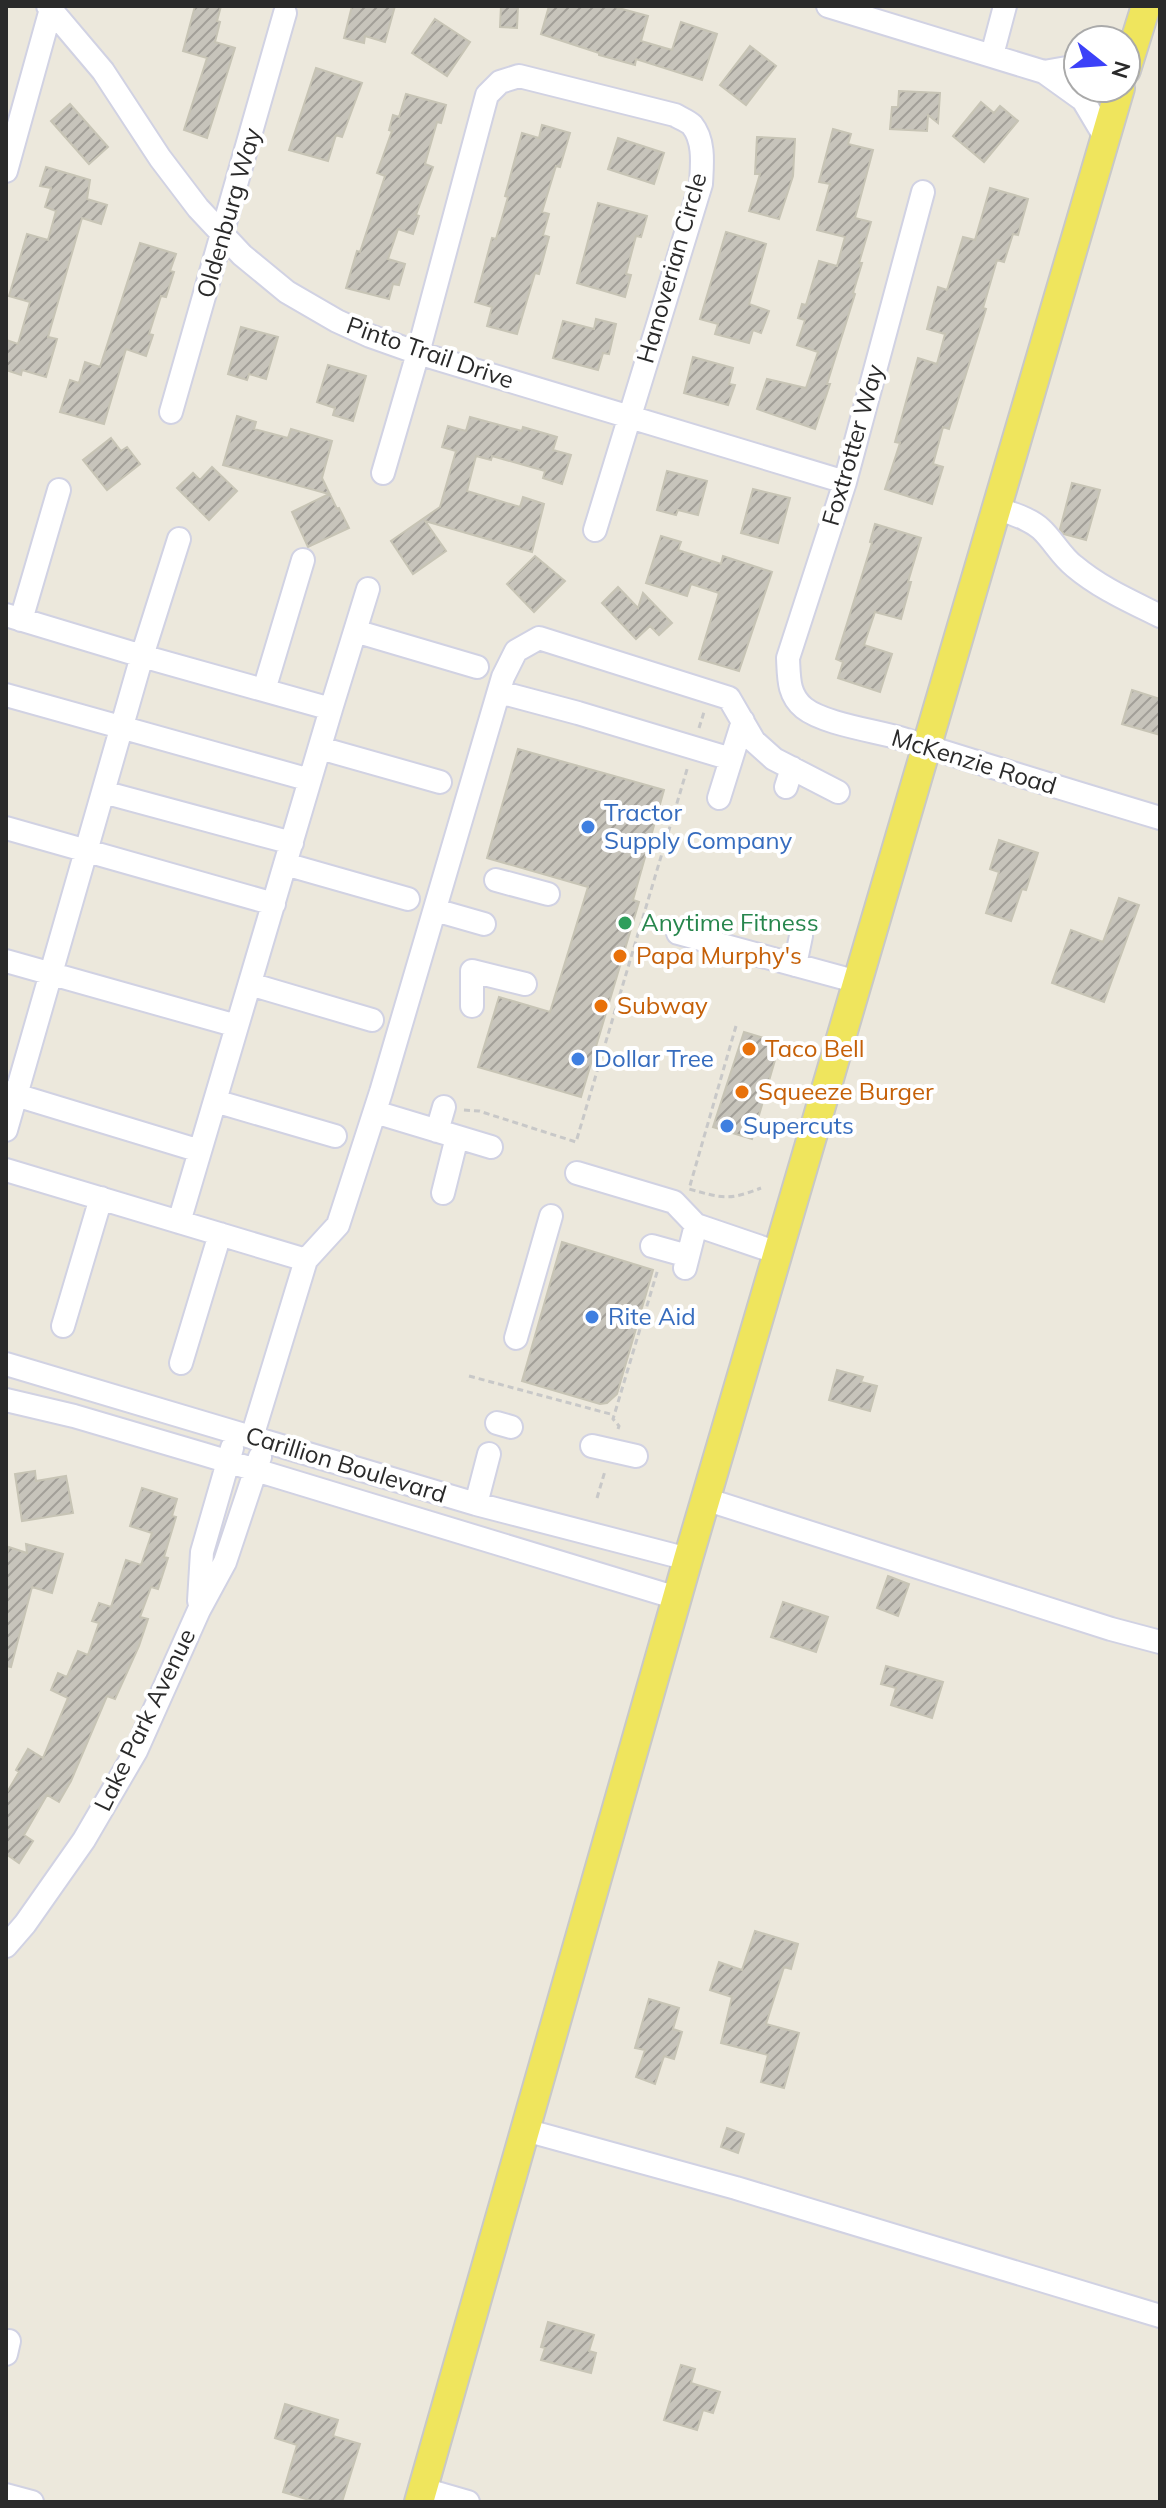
<svg xmlns="http://www.w3.org/2000/svg" width="1166" height="2508" font-family="Mulish,sans-serif">
<style>
.building{fill:url(#building-hatch);stroke:#c7c4b5;stroke-width:2}
.lines{fill:none;stroke-linecap:round;stroke-linejoin:round}
.minor-casing{stroke:#d1d2e3;stroke-width:26}
.major-casing{stroke:#c8c8c8;stroke-width:32}
.path{stroke:#c8c8c8;stroke-width:3;stroke-dasharray:6 4;stroke-linecap:butt}
.minor{stroke:#fff;stroke-width:22}
.major{stroke:#efe55d;stroke-width:28}
.shop-dot{fill:#3f7fe0;stroke:#fff;stroke-width:3}
.leisure-dot{fill:#2e9e5b;stroke:#fff;stroke-width:3}
.food-dot{fill:#e8710a;stroke:#fff;stroke-width:3}
.labels{text-anchor:middle;stroke-width:8;stroke-linejoin:round;paint-order:stroke}
.street-label{font-size:24px;fill:#2a2a2a;stroke:#fff}
.shop-label{font-size:24px;fill:#366cbe;stroke:#fff;text-anchor:start}
.leisure-label{font-size:24px;fill:#27864d;stroke:#fff;text-anchor:start}
.food-label{font-size:24px;fill:#c56008;stroke:#fff;text-anchor:start}
</style>
<defs>
<pattern id="building-hatch" width="6" height="6" patternUnits="userSpaceOnUse" patternTransform="scale(2)"><rect width="6" height="6" fill="#c7c4bb"/><path d="M-1 1l2-2M0 6l6-6M5 7l2-2" fill="none" stroke="#a29f98"/></pattern>
</defs>
<rect width="100%" height="100%" fill="#ece8dc"/>
<path class="building" d="M195,6H221L217,21L220,22L215,42L235,48L207,138L184,130L207,58L183,51Z
M352,6H395L385,42L365,36L364,43L344,38Z
M501,6H518L517,28L500,27Z
M549,6H611L648,16L641,41L672,50L681,22L717,34L702,80L636,59L635,65L599,55V53L541,34Z
M435,19L470,42L447,76L412,53Z
M750,46L776,66L746,105L720,85Z
M316,68L362,83L342,137L336,135L328,161L289,150Z
M899,91L940,93L938,123L928,115L927,131L890,129L892,107H898Z
M406,94L446,105L441,123L437,122L425,164L433,167L416,215L419,216L413,234L398,229L388,259L405,264L399,285L393,284L389,299L346,288L357,251L360,252L385,176L377,173L392,131L389,130L393,115L399,117Z
M981,102L994,113L1000,106L1018,121L984,162L953,136Z
M70,104L108,147L89,164L51,121Z
M542,125L570,133L560,167L556,166L542,212L549,214L543,235L549,237L539,274L535,273L517,334L487,326L492,307L475,302L492,238L496,239L508,197L505,196L522,133L539,138Z
M833,129L851,134L848,144L873,150L855,218L871,222L859,263H862L853,293L855,294L827,384H830L815,429L757,409L767,379L806,388L818,352L797,345L805,320L798,318L802,304L806,305L819,261L837,266L845,237L817,230L830,184L819,182Z
M757,137L795,139L793,176L779,219L749,211L760,174H755Z
M618,138L664,153L654,184L608,169Z
M46,167L90,180L87,199L107,205L101,224L82,218L48,337L57,339L46,377L22,370L21,375L6,370V340L18,344L30,302L9,296L27,234L48,240L56,211L45,207L51,188L40,186Z
M990,188L1028,199L1018,235L1013,234L1004,262L997,260L983,308L986,309L949,429L943,427L933,464L943,467L932,504L885,489L900,443L895,442L918,358L937,364L945,334L927,329L938,287L947,290L963,237L975,240Z
M598,203L647,216L641,237L636,236L626,274L631,275L625,297L577,283Z
M726,232L766,244L749,304L769,311L761,333L753,330L749,343L715,334L718,324L700,319Z
M140,243L176,254L170,271L174,272L166,297L161,296L149,334L153,335L146,356L126,349L104,424L60,412L70,380L79,383L85,362L100,367Z
M596,319L616,324L609,354L603,353L598,370L553,358L563,321L594,329Z
M241,327L278,337L266,379L249,374L247,380L228,374Z
M693,357L733,368L729,384L735,385L728,405L684,393Z
M328,365L366,376L353,421L333,415L335,408L317,402Z
M237,416L256,422L254,429L288,438L291,429L332,441L322,478L337,509L339,508L349,528L308,547L292,512L329,494L223,465Z
M470,417L522,431L523,427L557,437L553,450L571,455L562,484L543,478L545,471L492,456L491,460L476,456L467,491L520,507L523,497L544,504L532,552L425,521L446,551L413,574L391,541L440,507L456,451L442,447L448,426L466,431Z
M111,438L121,451L127,447L140,464L107,490L83,460Z
M212,467L237,491L209,520L177,488L193,473L200,480Z
M667,471L707,481L698,515L678,510L676,515L657,510Z
M1072,483L1100,490L1086,540L1064,534L1060,529Z
M753,489L790,498L778,543L741,533Z
M875,524L921,538L908,582H911L901,619L875,612L864,645L892,654L880,692L838,678L843,662L836,659L872,543L870,542Z
M661,536L681,542L678,550L721,564L723,556L772,572L739,671L699,659L719,593L691,584L687,596L646,583Z
M535,556L565,581L534,612L507,584Z
M618,587L638,608L643,593L672,623L659,635L650,626L636,639L602,603Z
M1132,690L1160,699V735L1122,724Z
M518,749L664,790L633,900L639,902L581,1097L478,1067L499,997L550,1012L588,887L487,858Z
M999,840L1038,853L1026,890L1022,889L1011,921L986,913L999,872L990,869Z
M1119,898L1139,905L1104,1002L1052,983L1071,930L1103,942Z
M744,1032L780,1043L752,1139L713,1127Z
M562,1242L653,1270L617,1394L607,1403L600,1404L522,1381Z
M837,1370L863,1377L861,1382L877,1386L870,1411L829,1400Z
M35,1471L36,1481L66,1476L73,1513L22,1521L15,1474Z
M142,1488L177,1499L172,1516L176,1517L164,1557L168,1558L158,1589L151,1587L140,1617L148,1619L139,1646L115,1699L107,1696L71,1781L59,1802L47,1795L24,1835L33,1841L19,1863L6,1854V1794L19,1772L16,1770L28,1749L43,1758L68,1698L51,1690L58,1673L67,1677L78,1651L88,1655L99,1623L92,1621L99,1603L111,1607L126,1560L141,1565L152,1533L130,1526Z
M26,1544L63,1554L52,1593L32,1587L11,1667L6,1666V1558L9,1547L27,1553Z
M888,1576L909,1584L898,1616L877,1608Z
M783,1602L828,1617L816,1652L771,1637Z
M886,1666L943,1682L932,1718L891,1705L896,1688L881,1684Z
M755,1931L798,1944L791,1969L784,1967L766,2024L799,2033L784,2088L761,2082L768,2055L721,2043L732,1997L710,1990L719,1962L742,1970Z
M649,1999L679,2008L673,2029L682,2032L674,2059L664,2056L655,2084L636,2077L645,2050L635,2048Z
M727,2128L744,2134L738,2153L721,2147Z
M548,2322L594,2335L589,2351L596,2353L591,2373L541,2360L545,2348L541,2347Z
M681,2365L695,2369L691,2383L720,2392L713,2413L703,2410L697,2430L664,2420Z
M285,2404L338,2420L333,2436L360,2444L342,2502H316L283,2492L297,2445L275,2438Z"/>
<g class="lines">
<defs>
<path id="minor" d="M48,6L103,71L160,158L198,208L242,255L287,292L337,321L370,336L418,353L845,482
M828,6L1044,72L1083,100L1105,137
M992,55L1005,6
M1044,72L1078,66
M6,171L51,9
M923,192L845,482L788,658C789,678 788,695 804,708C824,724 877,731 903,739C988,766 1074,792 1160,818
M171,412L285,13
M383,473L418,353L487,95L500,82L519,76L675,115C680,118 688,121 692,125C705,141 702,165 701,184L595,530
M997,508C1012,514 1029,518 1041,529C1053,540 1061,556 1074,566C1100,588 1130,601 1160,616
M179,539L142,656L331,709L179,1222
M6,615L142,656L6,1130
M21,620L59,490
M355,631L477,667
M264,690L303,560
M499,692L578,713L731,759
M6,695L310,780
M331,709L368,589
M320,748L440,782
M786,787L792,768
M103,792L292,843
M719,798L743,721
M6,828L274,904
M285,864L408,899
M496,880L548,894
M435,910L484,924
M678,933L858,982
M6,961L237,1026
M795,965L801,936
M250,984L372,1020
M472,1006V971L525,984
M6,1092L200,1151
M215,1101L335,1136
M375,1112L491,1147
M437,1131L444,1107
M6,1170L306,1260
M577,1173L674,1202L696,1225L778,1253
M443,1193L457,1137
M652,1246L688,1256
M685,1268L696,1225
M63,1326L101,1198
M516,1338L551,1216
M181,1363L220,1234
M6,1364L476,1504L688,1559
M6,1400L74,1416L203,1454L677,1598
M497,1423L511,1427
M252,1437L306,1260L338,1225L381,1092L503,677L516,651L539,638L729,698L754,741L774,759L838,792
M592,1446L636,1456
M705,1499L1111,1629L1160,1642
M476,1504L489,1454
M199,1601L202,1552L232,1448
M6,1946L25,1924L84,1840L136,1751L199,1610L225,1562L260,1457
M525,2130L736,2188L1160,2316
M6,2354L9,2341
M423,2489L468,2502
M6,2495L32,2502"/>
<path id="major" d="M1126,70L1146,6
M419,2502L688,1559L1120,88"/>
</defs>
<use href="#minor" class="minor-casing"/>
<use href="#major" class="major-casing"/>
<path class="path" d="M699,728L704,712
M736,1026L689,1189C722,1198 728,1201 761,1188
M464,1110L479,1111L576,1142L688,766
M469,1376L614,1415
M618,1429L619,1426L613,1419L658,1269
M597,1498L605,1471"/>
<use href="#minor" class="minor"/>
<use href="#major" class="major"/>
</g>
<g class="shop-dot">
<circle cx="588" cy="827" r="8"/>
<circle cx="578" cy="1059" r="8"/>
<circle cx="727" cy="1126" r="8"/>
<circle cx="592" cy="1317" r="8"/>
</g>
<circle class="leisure-dot" cx="625" cy="923" r="8"/>
<g class="food-dot">
<circle cx="620" cy="956" r="8"/>
<circle cx="601" cy="1006" r="8"/>
<circle cx="749" cy="1049" r="8"/>
<circle cx="742" cy="1092" r="8"/>
</g>
<g class="labels">
<g class="street-label">
<text transform="translate(229 213) rotate(-74)" y="8">Oldenburg Way</text>
<text transform="translate(672 268) rotate(-74)" y="8">Hanoverian Circle</text>
<text transform="translate(430 353) rotate(19)" y="8">Pinto Trail Drive</text>
<text transform="translate(853 445) rotate(-74)" y="8">Foxtrotter Way</text>
<text transform="translate(974 762) rotate(17)" y="8">McKenzie Road</text>
<text transform="translate(346 1465) rotate(17)" y="8">Carillion Boulevard</text>
<text transform="translate(145 1720) rotate(-64)" y="8">Lake Park Avenue</text>
</g>
<g class="shop-label">
<text x="604" y="821">Tractor<tspan x="604" dy="28">Supply Company</tspan></text>
<text x="594" y="1067">Dollar Tree</text>
<text x="743" y="1134">Supercuts</text>
<text x="608" y="1325">Rite Aid</text>
</g>
<g class="leisure-label">
<text x="641" y="931">Anytime Fitness</text>
</g>
<g class="food-label">
<text x="636" y="964">Papa Murphy's</text>
<text x="617" y="1014">Subway</text>
<text x="765" y="1057">Taco Bell</text>
<text x="758" y="1100">Squeeze Burger</text>
</g>
</g>
<rect width="1166" height="2508" fill="none" stroke="#2a2a2a" stroke-width="16"/>
<g transform="translate(1102 64) rotate(107)"><circle r="38" fill="#ffffff" stroke="#aaaaaa" stroke-width="2"/>
<path d="M0-6L14 30L0 20L-14 30Z" fill="#3c41f8"/>
<text y="-12" font-size="22" font-weight="bold" text-anchor="middle" fill="#2a2a2a">N</text>
</g>
</svg>
